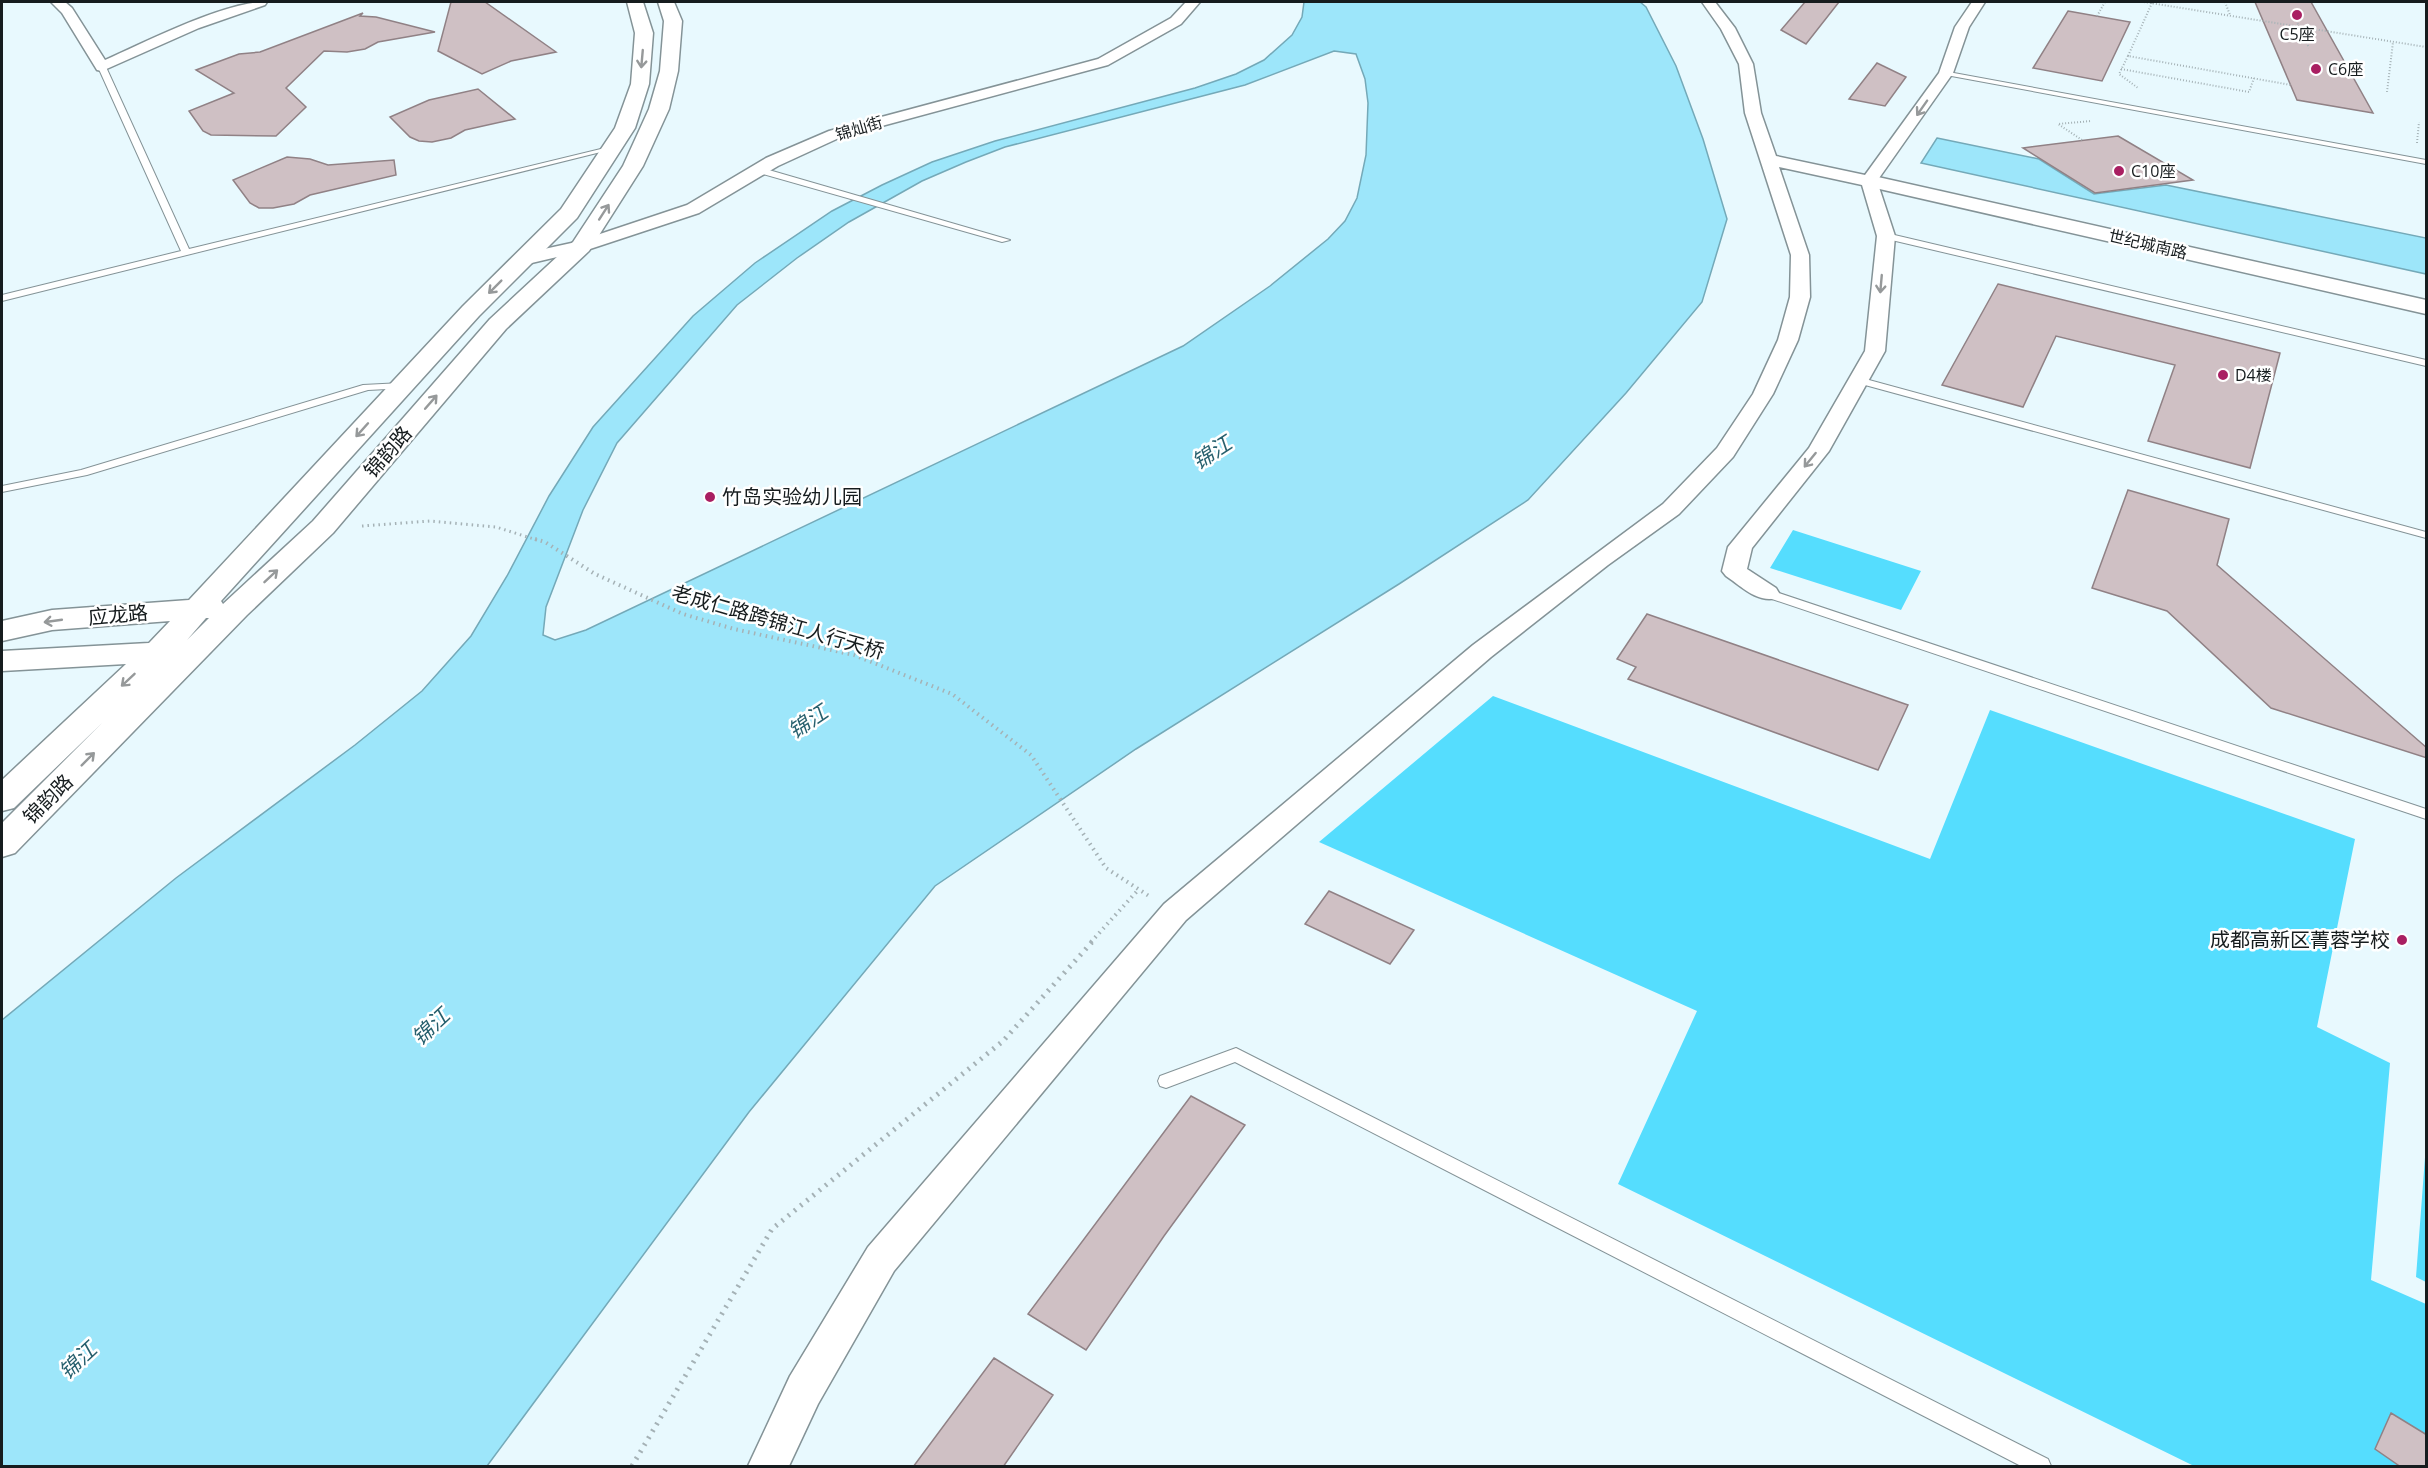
<svg xmlns="http://www.w3.org/2000/svg" width="2428" height="1468" font-family="'Open Sans','Noto Sans SC',sans-serif">
<style>
.green{fill:#55ddfe}
.water{fill:#9de6fa;stroke:#74a9b8;stroke-width:1.5;fill-rule:evenodd}
.building{fill:#cfc0c4;stroke:#908185;stroke-width:1.5}
.lines{fill:none;stroke-linecap:round;stroke-linejoin:round}
.service-casing{stroke:#849397;stroke-width:2}
.minor-casing{stroke:#849397;stroke-width:3}
.tertiary-casing{stroke:#849397;stroke-width:3}
.secondary-casing{stroke:#849397;stroke-width:3}
.path-far3{stroke:#a5b2b6;stroke-width:2;stroke-dasharray:1 2;stroke-linecap:butt}
.path-far2{stroke:#a5b2b6;stroke-width:3;stroke-dasharray:1.5 4;stroke-linecap:butt}
.path-far1{stroke:#a5b2b6;stroke-width:4;stroke-dasharray:1.5 4.5;stroke-linecap:butt}
.path{stroke:#a5b2b6;stroke-width:5;stroke-dasharray:2 6;stroke-linecap:butt}
.service{fill:#fff;fill-rule:evenodd}
.minor{fill:#fff;fill-rule:evenodd}
.tertiary{fill:#fff;fill-rule:evenodd}
.secondary{fill:#fff;fill-rule:evenodd}
.path-bridge{stroke:#a5b2b6;stroke-width:2;stroke-dasharray:1 2;stroke-linecap:butt}
.oneway{stroke:#96999a}
.poi-dot{fill:#a91f62;stroke:#fff;stroke-width:2}
.labels{text-anchor:middle;stroke-width:5;stroke-linejoin:round;paint-order:stroke}
.far-poi-label{font-size:16px;fill:#161c1e;stroke:#fff;text-anchor:start}
.far-street-label{font-size:16px;fill:#161c1e;stroke:#fff}
.street-label{font-size:20px;fill:#161c1e;stroke:#fff}
.poi-label{font-size:20px;fill:#161c1e;stroke:#fff;text-anchor:start}
.water-label{font-size:21px;font-style:italic;fill:#27606e;stroke:#fff}
</style>
<rect width="100%" height="100%" fill="#e8f9fe"/>
<path class="green" d="M1793,530L1921,571L1901,610L1770,568Z
M1493,696L1930,859L1990,710L2355,839L2317,1027L2390,1063L2371,1280L2426,1304V1466H2194L1618,1184L1697,1011L1319,842Z
M2426,1144V1282L2416,1277Z"/>
<path class="water" d="M1304,2H1640L1646,7L1676,66L1703,139L1727,219L1702,302L1626,393L1528,500L1399,584L1136,749L935,886L749,1112L487,1466H2V1020L176,878L355,745L422,691L471,636L507,576L549,496L593,427L693,316L755,263L832,211L882,185L932,162L995,141L1195,88L1236,74L1264,60L1292,35L1302,17ZM1334,51L1356,54L1365,79L1368,103L1366,155L1357,198L1345,221L1328,239L1270,286L1183,346L586,630L555,640L543,635L546,607L583,510L617,443L737,305L797,258L849,222L922,181L966,162L1005,147L1245,85Z
M1937,138L2039,159L2094,194L2166,185L2426,238V274L1921,163Z"/>
<path class="building" d="M451,2H485L556,52L511,61L482,74L438,51Z
M1805,2H1839L1806,44L1781,30Z
M2255,2H2311L2373,113L2297,100Z
M2068,11L2130,22L2102,81L2033,68Z
M363,13L360,16L376,17L435,32L378,42L365,49L347,52L324,51L286,88L306,107L276,136L211,135L203,131L189,111L234,93L196,70L239,54L260,52Z
M1877,63L1906,77L1885,106L1849,99Z
M478,89L515,119L465,130L451,138L432,142L419,141L410,137L390,117L429,100Z
M2118,136L2193,180L2095,193L2023,148Z
M287,157L310,159L328,165L394,160L396,175L310,195L294,204L273,208H259L250,203L233,180Z
M1998,284L2280,353L2250,468L2148,441L2175,365L2056,336L2023,407L1942,385Z
M2128,490L2229,519L2217,565L2427,748V758L2271,708L2167,611L2092,588Z
M1647,614L1908,705L1878,770L1628,679L1636,667L1617,659Z
M1329,891L1414,930L1390,964L1305,924Z
M1191,1096L1245,1125L1164,1236L1086,1350L1028,1314Z
M994,1358L1053,1395L1003,1467H913Z
M2391,1413L2427,1435V1467H2401L2375,1449Z"/>
<g class="lines">
<defs>
<path id="service" d="M102,65L106,67L189,249L609,147L613,149L2,301V295L181,251L98,67Z
M1943,71L2426,160V164L1946,75L1942,73Z
M756,168H762L1010,240L1002,242L756,172Z
M1886,233L2426,360V366L1883,238V234Z
M1858,377L2426,532V538L1854,382L1853,380Z
M402,383L407,386L406,388L368,390L87,475L2,492V486L81,470L363,385Z
M1767,589L2426,809V819L1763,596L1761,593L1763,590Z
M1236,1048L2048,1459L2051,1466H2021L1235,1062L1166,1088L1160,1086L1158,1081L1160,1076Z"/>
<path id="minor" d="M51,2H65L72,8L105,60C143,43 228,0 267,2L265,5L199,28L102,71L97,70L62,13Z
M1186,2H1200L1181,24L1108,65L841,137L778,166L699,213L587,250L523,265L517,263L514,259L517,255L576,242L687,205L766,158L829,131L1098,59L1171,18Z
M1702,2H1715L1735,28L1753,64L1761,113L1776,156L1865,175L1939,73L1955,27L1972,2H1985L1969,27L1953,73L1877,181L1895,236L1885,351L1829,451L1752,548L1747,569L1776,588L1779,593L1776,598C1757,603 1741,586 1726,576L1722,571L1728,547L1809,448L1865,351L1877,236L1862,185L1779,167L1809,255L1810,297L1798,340L1773,394L1733,457L1679,514L1608,565L1491,657L1186,920L894,1271L818,1404L789,1466H748L790,1376L868,1247L1164,904L1473,645L1663,504L1717,448L1753,394L1778,340L1790,297L1791,255L1745,113L1739,64L1721,29Z"/>
<path id="tertiary" d="M627,2H643L653,33L649,84L635,128L577,218L479,316L221,601L223,604L313,521L490,319L573,242L623,166L649,109L660,71L664,21L658,2H674L682,21L678,71L669,109L643,166L589,251L506,329L333,533L247,615L15,853L2,857V823L102,723L14,808L2,811V780L126,664L2,671V651L149,643L170,621L52,630L2,641V621L52,610L189,600L463,306L561,209L615,128L631,84L635,33ZM206,618H209L187,640Z"/>
<path id="secondary" d="M1869,175L2426,300V314L1862,185L1859,181L1862,177Z"/>
</defs>
<use href="#service" class="service-casing"/>
<use href="#minor" class="minor-casing"/>
<use href="#tertiary" class="tertiary-casing"/>
<use href="#secondary" class="secondary-casing"/>
<path class="path-far3" d="M2144,2L2426,47
M2225,2L2230,15
M2152,3L2128,56L2291,85
M2097,16L2105,2
M2128,56L2119,74L2138,88
M2121,69L2249,92L2254,78
M2387,92L2393,42
M2082,140L2058,124L2091,121
M2417,143L2419,122"/>
<path class="path-far2" d="M362,526L430,521L496,527L540,541"/>
<path class="path-far1" d="M535,539L545,542L595,574L683,614L734,629L854,655L952,694L1031,755L1106,868L1149,896
M1091,942L1139,889"/>
<path class="path" d="M632,1466L772,1229L1003,1041L1093,941"/>
<use href="#service" class="service"/>
<use href="#minor" class="minor"/>
<use href="#tertiary" class="tertiary"/>
<use href="#secondary" class="secondary"/>
<path class="path-bridge" d="M2295,18L2309,48"/>
</g>
<defs><path id="oneway-shaft" d="M-6 0H5M1.5-3L5.5 0L1.5 3" fill="none" stroke-width="1.6" stroke-linecap="round" stroke-linejoin="round" transform="scale(1.5)"/></defs>
<g class="oneway">
<use href="#oneway-shaft" transform="translate(642 59) rotate(95)"/>
<use href="#oneway-shaft" transform="translate(1922 108) rotate(125)"/>
<use href="#oneway-shaft" transform="translate(604 212) rotate(-57)"/>
<use href="#oneway-shaft" transform="translate(1881 284) rotate(95)"/>
<use href="#oneway-shaft" transform="translate(495 287) rotate(135)"/>
<use href="#oneway-shaft" transform="translate(431 402) rotate(-49)"/>
<use href="#oneway-shaft" transform="translate(362 430) rotate(132)"/>
<use href="#oneway-shaft" transform="translate(1810 460) rotate(129)"/>
<use href="#oneway-shaft" transform="translate(271 576) rotate(-43)"/>
<use href="#oneway-shaft" transform="translate(53 621) rotate(172)"/>
<use href="#oneway-shaft" transform="translate(128 680) rotate(137)"/>
<use href="#oneway-shaft" transform="translate(88 759) rotate(-45)"/>
</g>
<g class="poi-dot">
<circle cx="2297" cy="15" r="6"/>
<circle cx="2316" cy="69" r="6"/>
<circle cx="2119" cy="171" r="6"/>
<circle cx="2223" cy="375" r="6"/>
<circle cx="710" cy="497" r="6"/>
<circle cx="2402" cy="940" r="6"/>
</g>
<g class="labels">
<g class="far-poi-label">
<text x="2297" y="40" text-anchor="middle">C5座</text>
<text x="2328" y="75">C6座</text>
<text x="2131" y="177">C10座</text>
<text x="2235" y="381">D4楼</text>
</g>
<g class="far-street-label">
<text transform="translate(859 128) rotate(-16)" y="6">锦灿街</text>
<text transform="translate(2148 244) rotate(13)" y="6">世纪城南路</text>
</g>
<g class="street-label">
<text transform="translate(388 452) rotate(-49)" y="7">锦韵路</text>
<text transform="translate(118 615) rotate(-5)" y="7">应龙路</text>
<text transform="translate(778 622) rotate(16)" y="7">老成仁路跨锦江人行天桥</text>
<text transform="translate(48 799) rotate(-45)" y="7">锦韵路</text>
</g>
<g class="poi-label">
<text x="722" y="504">竹岛实验幼儿园</text>
<text x="2390" y="947" text-anchor="end">成都高新区菁蓉学校</text>
</g>
<g class="water-label">
<text transform="translate(1212 453) rotate(-33)" y="7">锦江</text>
<text transform="translate(808 722) rotate(-34)" y="7">锦江</text>
<text transform="translate(431 1027) rotate(-43)" y="7">锦江</text>
<text transform="translate(78 1361) rotate(-43)" y="7">锦江</text>
</g>
</g>
<rect width="2428" height="1468" fill="none" stroke="#161c1e" stroke-width="6"/>
</svg>
